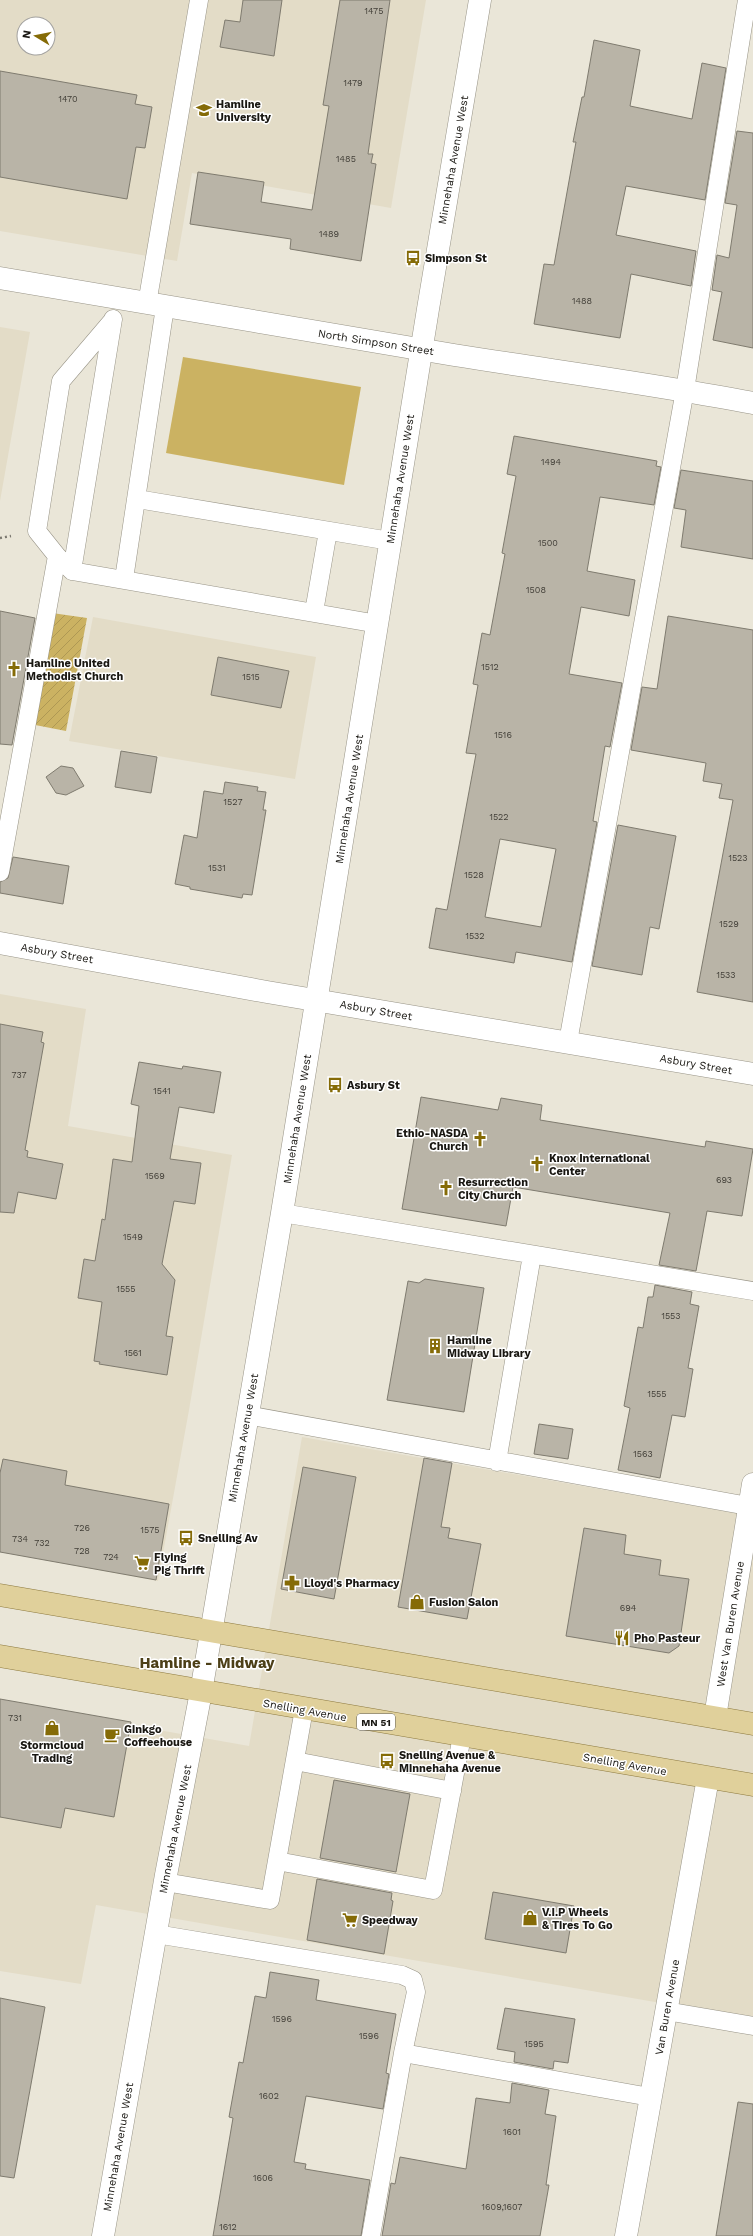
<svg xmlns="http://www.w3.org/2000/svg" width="753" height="2236" font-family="'Work Sans',sans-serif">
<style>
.built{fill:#e3dcc7;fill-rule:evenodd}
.green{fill:#cbb262}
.garden{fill:url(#garden-furrows)}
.building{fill:#b9b4a7;stroke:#7f7b6f;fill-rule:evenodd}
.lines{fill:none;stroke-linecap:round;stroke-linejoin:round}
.lane-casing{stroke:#989487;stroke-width:19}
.street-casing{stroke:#989487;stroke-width:23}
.secondary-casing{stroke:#989487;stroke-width:23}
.primary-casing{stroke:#8d7a40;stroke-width:23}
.path{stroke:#7c7970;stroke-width:2.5;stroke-dasharray:2 3;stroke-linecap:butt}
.lane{stroke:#fff;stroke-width:18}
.street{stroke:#fff;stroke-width:22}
.secondary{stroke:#fff;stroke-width:22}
.primary{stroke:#e0d09b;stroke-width:22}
.labels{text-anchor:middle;stroke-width:3;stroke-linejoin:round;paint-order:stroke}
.number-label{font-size:9px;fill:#413e37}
.shield{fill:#fff;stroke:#5e5d59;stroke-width:1}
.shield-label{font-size:10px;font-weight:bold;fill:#191712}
.poi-label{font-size:11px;font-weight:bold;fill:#191712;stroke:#fff;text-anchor:start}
.street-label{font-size:11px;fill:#191712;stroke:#fff}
.district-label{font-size:15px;font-weight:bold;fill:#4c3f17;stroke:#fff}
</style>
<defs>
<pattern id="garden-furrows" width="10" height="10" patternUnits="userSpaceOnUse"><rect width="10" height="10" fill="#cbb262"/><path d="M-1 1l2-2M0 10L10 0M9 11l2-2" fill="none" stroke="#ae9854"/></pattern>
</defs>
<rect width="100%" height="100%" fill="#eae6d8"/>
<path class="built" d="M0,0H426L391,208L192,173L177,261L0,231ZM24,24H48V48H24Z
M0,327L30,332L0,501Z
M93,617L316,657L295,779L69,741Z
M0,994L86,1009L68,1126L232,1155L189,1410L158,1581L0,1552Z
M302,1437L753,1516V2019L96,1905L81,1984L0,1971V1702L249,1746Z"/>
<path class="green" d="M183,357L361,387L344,485L166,453Z"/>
<path class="garden" d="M52,613L87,618L66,731L30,724Z"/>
<path class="building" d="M243,0H282L274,56L220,47L225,20L240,22Z
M340,0H390L368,154H373L371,163L376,164L361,261L290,249L291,239L190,224L198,172L264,182L261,202L312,210L329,106L323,105Z
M594,40L640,50L630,106L692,119L702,63L726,68L705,200L626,186L616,235L696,251L691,286L631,274L620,338L534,324L544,264L554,265L576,142H573L582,97H584Z
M0,71L137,95L135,104L152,107L145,148L136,147L127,199L0,177Z
M737,131L753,133V348L713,340L722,292L712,290L717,255L729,258L737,205L725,203Z
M514,436L657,461L656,466L661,467L654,505L600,497L587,571L635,580L629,616L581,607L569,674L622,683L610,747L605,746L593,821L597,822L572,962L516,952L514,963L429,948L436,908L447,910L476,754L466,753L478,685L473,684L482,633L490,635L505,554L502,553L516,476L507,474ZM500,839L556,849L541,927L485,917Z
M681,470L753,481V559L681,547L686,510L674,508Z
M0,611L35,618L12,745L0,744Z
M668,616L753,630V1002L697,992L733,800L719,798L722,784L703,781L706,763L631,750L642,687L657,689Z
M218,657L289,671L281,708L211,695Z
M121,751L157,757L151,793L115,787Z
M61,766L73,768L84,786L66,795L56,793L46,777Z
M225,782L258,787L257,791L266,792L263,810H266L252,895L243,894L242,898L190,889V887L175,884L184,835L197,838L204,791L223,794Z
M618,825L676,836L659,929L650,927L642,975L592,966Z
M13,857L69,866L63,904L0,893V882L8,878Z
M0,1024L43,1032L41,1042L44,1043L25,1150L28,1151L27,1157L63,1164L56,1199L18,1192L14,1213L0,1212Z
M139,1062L182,1069L183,1066L221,1072L214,1113L179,1107L170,1159L201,1163L195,1204L174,1201L162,1264L175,1280L166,1336L173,1337L167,1375L99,1364L100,1362L94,1361L102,1302L78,1298L84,1259L95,1261L102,1219L105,1220L113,1159L132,1162L139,1106L131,1104Z
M421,1097L498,1110L501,1098L542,1105L540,1120L705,1147L706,1141L753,1149L742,1216L707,1211L696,1271L659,1265L670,1213L513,1187L506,1226L402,1209Z
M425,1279L484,1288L464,1412L387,1400L408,1281L419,1283Z
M655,1285L692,1292L690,1304L699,1306L688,1368L693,1369L685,1417L672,1415L660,1478L618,1470L630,1408L624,1406L638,1327L643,1328L648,1297H653Z
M539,1424L573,1429L568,1459L534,1454Z
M424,1458L452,1463L441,1527L450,1528L448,1538L481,1544L467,1619L398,1607Z
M3,1459L67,1471L65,1485L169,1504L156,1580L0,1552V1473Z
M303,1467L356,1477L334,1599L281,1589Z
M584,1528L626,1535L624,1554L661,1560L659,1575L689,1579L679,1646L669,1653L566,1636Z
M0,1699L131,1722L114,1817L65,1808L61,1828L0,1817Z
M334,1780L410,1794L396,1872L320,1858Z
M317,1879L392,1893L391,1900L393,1901L384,1954L307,1940Z
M493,1892L574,1906L566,1953L485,1939Z
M270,1972L319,1980L316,2000L396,2014L386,2073L389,2074L383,2109L306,2096L294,2162L306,2164L305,2169L370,2180L361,2236H213L233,2118L229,2117L239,2062L243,2063L255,1996L266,1998Z
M0,1998L45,2007L14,2178L0,2176Z
M505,2008L575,2019L568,2063L554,2061L553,2069L514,2062L515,2052L497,2049Z
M512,2083L549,2090L545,2114L556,2116L546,2185H549L540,2236H382L391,2183L395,2184L400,2157L466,2169L476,2098L510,2103Z
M738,2102L753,2104V2236H716Z"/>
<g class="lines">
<defs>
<path id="lane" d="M147,304L199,0
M113,320L61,381L37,531L57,556L72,571L378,624
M137,499L390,541
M72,571L113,319
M124,579L165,307
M314,612L328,531
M0,872L57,556
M568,1042L685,390L747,0
M282,1213L753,1291
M247,1415L753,1507
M497,1462L532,1255
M295,1761L452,1791
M277,1861L433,1890L462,1736
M165,1882L270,1900L304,1709
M156,1934L402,1975L413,1980L416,1992L403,2053L371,2236
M666,2011L753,2026
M403,2053L650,2097"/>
<path id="street" d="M0,278C151,304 302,330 454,355C554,371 654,384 753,403
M0,943L267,992L753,1074
M715,1717L753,1484
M626,2236L708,1778"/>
<path id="secondary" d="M103,2236L166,1875L201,1692L282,1213L428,309L480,0"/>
<path id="primary" d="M0,1595L753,1724
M0,1656L753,1785"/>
</defs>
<use href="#lane" class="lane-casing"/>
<use href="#street" class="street-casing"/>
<use href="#secondary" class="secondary-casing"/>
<use href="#primary" class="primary-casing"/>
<path class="path" d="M0,538L11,536"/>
<use href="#lane" class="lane"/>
<use href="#street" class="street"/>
<use href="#secondary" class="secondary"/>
<use href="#primary" class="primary"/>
</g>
<defs>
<symbol id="university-bare" viewBox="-9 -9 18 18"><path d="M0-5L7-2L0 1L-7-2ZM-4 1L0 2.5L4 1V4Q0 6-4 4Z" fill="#856b07" stroke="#fff" stroke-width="2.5" paint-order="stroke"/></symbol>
<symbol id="bus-bare" viewBox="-9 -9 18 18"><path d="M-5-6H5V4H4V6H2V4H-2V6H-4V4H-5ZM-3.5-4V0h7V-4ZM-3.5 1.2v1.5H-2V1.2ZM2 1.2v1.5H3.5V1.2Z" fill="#856b07" stroke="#fff" stroke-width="2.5" paint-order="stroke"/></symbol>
<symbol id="church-bare" viewBox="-9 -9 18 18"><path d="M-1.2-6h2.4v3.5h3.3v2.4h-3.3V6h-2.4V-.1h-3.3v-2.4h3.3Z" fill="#856b07" stroke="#fff" stroke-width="2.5" paint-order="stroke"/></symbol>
<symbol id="building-bare" viewBox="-9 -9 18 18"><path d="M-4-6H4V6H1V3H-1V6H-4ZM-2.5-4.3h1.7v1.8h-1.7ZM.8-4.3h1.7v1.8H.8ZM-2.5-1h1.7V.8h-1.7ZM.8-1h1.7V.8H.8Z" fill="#856b07" stroke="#fff" stroke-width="2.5" paint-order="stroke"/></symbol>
<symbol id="supermarket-bare" viewBox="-9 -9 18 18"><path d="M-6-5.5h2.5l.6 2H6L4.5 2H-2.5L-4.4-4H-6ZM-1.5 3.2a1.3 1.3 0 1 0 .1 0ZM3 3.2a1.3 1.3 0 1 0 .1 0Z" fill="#856b07" stroke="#fff" stroke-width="2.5" paint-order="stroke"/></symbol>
<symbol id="pharmacy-bare" viewBox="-9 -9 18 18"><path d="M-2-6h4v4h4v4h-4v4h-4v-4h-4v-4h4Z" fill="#856b07" stroke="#fff" stroke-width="2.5" paint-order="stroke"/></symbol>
<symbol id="shop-bare" viewBox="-9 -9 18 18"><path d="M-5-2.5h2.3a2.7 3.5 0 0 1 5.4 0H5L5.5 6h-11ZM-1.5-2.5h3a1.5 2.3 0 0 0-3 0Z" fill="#856b07" stroke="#fff" stroke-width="2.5" paint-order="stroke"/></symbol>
<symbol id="restaurant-bare" viewBox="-9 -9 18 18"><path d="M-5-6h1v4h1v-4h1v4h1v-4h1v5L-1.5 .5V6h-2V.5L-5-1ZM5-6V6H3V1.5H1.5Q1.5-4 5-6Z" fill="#856b07" stroke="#fff" stroke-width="2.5" paint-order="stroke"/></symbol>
<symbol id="cafe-bare" viewBox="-9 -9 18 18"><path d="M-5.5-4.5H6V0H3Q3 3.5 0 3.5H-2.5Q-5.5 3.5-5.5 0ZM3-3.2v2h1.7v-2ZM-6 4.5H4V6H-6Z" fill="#856b07" stroke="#fff" stroke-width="2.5" paint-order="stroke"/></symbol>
</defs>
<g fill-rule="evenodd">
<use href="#university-bare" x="193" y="99" width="22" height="22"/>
<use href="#bus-bare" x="402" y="247" width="22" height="22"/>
<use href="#church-bare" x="3" y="658" width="22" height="22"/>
<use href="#bus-bare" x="324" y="1074" width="22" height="22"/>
<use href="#church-bare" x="469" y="1128" width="22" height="22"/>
<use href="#church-bare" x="526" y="1153" width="22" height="22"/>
<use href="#church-bare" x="435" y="1177" width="22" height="22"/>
<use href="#building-bare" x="424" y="1335" width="22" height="22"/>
<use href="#bus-bare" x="175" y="1527" width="22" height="22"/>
<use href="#supermarket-bare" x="131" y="1552" width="22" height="22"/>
<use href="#pharmacy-bare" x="281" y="1572" width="22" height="22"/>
<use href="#shop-bare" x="406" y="1591" width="22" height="22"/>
<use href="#restaurant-bare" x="611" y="1627" width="22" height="22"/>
<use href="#shop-bare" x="41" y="1717" width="22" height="22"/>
<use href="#cafe-bare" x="101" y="1724" width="22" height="22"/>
<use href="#bus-bare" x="376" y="1750" width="22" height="22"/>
<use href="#shop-bare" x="519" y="1907" width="22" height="22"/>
<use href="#supermarket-bare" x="339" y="1909" width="22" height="22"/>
</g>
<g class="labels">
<g class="number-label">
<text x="374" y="14">1475</text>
<text x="353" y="86">1479</text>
<text x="68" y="102">1470</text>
<text x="346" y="162">1485</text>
<text x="329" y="237">1489</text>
<text x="582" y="304">1488</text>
<text x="551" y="465">1494</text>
<text x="548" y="546">1500</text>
<text x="536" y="593">1508</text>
<text x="490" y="670">1512</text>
<text x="251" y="680">1515</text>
<text x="503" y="738">1516</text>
<text x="233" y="805">1527</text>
<text x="499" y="820">1522</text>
<text x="738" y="861">1523</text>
<text x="217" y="871">1531</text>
<text x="474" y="878">1528</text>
<text x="729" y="927">1529</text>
<text x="475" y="939">1532</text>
<text x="726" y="978">1533</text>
<text x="19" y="1078">737</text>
<text x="162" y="1094">1541</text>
<text x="155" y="1179">1569</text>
<text x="724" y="1183">693</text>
<text x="133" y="1240">1549</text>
<text x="126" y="1292">1555</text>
<text x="671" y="1319">1553</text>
<text x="133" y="1356">1561</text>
<text x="657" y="1397">1555</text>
<text x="643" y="1457">1563</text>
<text x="82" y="1531">726</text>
<text x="150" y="1533">1575</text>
<text x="20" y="1542">734</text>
<text x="42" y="1546">732</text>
<text x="82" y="1554">728</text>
<text x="111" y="1560">724</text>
<text x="628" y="1611">694</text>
<text x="15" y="1721">731</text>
<text x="282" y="2022">1596</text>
<text x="369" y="2039">1596</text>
<text x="534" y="2047">1595</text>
<text x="269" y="2099">1602</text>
<text x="512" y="2135">1601</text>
<text x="263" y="2181">1606</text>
<text x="502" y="2210">1609,1607</text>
<text x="228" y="2230">1612</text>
</g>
<rect class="shield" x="357" y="1714" width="38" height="16" rx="3"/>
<g class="shield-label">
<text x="376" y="1726">MN 51</text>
</g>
<g class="poi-label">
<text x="216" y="108">Hamline<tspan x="216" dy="13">University</tspan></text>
<text x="425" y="262">Simpson St</text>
<text x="26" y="667">Hamline United<tspan x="26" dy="13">Methodist Church</tspan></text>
<text x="347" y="1089">Asbury St</text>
<text x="468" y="1137" text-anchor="end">Ethio-NASDA<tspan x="468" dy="13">Church</tspan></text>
<text x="549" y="1162">Knox International<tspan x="549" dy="13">Center</tspan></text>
<text x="458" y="1186">Resurrection<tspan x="458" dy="13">City Church</tspan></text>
<text x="447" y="1344">Hamline<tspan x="447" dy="13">Midway Library</tspan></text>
<text x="198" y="1542">Snelling Av</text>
<text x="154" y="1561">Flying<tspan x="154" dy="13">Pig Thrift</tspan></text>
<text x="304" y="1587">Lloyd's Pharmacy</text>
<text x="429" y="1606">Fusion Salon</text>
<text x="634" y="1642">Pho Pasteur</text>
<text x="124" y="1733">Ginkgo<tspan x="124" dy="13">Coffeehouse</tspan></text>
<text x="52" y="1749" text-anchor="middle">Stormcloud<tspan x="52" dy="13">Trading</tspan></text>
<text x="399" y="1759">Snelling Avenue &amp;<tspan x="399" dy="13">Minnehaha Avenue</tspan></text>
<text x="542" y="1916">V.I.P Wheels<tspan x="542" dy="13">&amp; Tires To Go</tspan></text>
<text x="362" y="1924">Speedway</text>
</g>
<g class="street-label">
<text transform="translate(453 160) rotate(-80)" y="4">Minnehaha Avenue West</text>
<text transform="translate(376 342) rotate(9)" y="4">North Simpson Street</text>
<text transform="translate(400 479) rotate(-81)" y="4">Minnehaha Avenue West</text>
<text transform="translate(349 799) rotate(-81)" y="4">Minnehaha Avenue West</text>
<text transform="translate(57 953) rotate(10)" y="4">Asbury Street</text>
<text transform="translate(376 1010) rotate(10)" y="4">Asbury Street</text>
<text transform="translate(696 1064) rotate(10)" y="4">Asbury Street</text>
<text transform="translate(297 1119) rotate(-81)" y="4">Minnehaha Avenue West</text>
<text transform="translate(243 1438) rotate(-80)" y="4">Minnehaha Avenue West</text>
<text transform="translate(730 1624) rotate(-81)" y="4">West Van Buren Avenue</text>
<text transform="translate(305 1710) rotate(10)" y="4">Snelling Avenue</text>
<text transform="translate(625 1764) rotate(10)" y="4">Snelling Avenue</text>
<text transform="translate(175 1829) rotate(-79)" y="4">Minnehaha Avenue West</text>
<text transform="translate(667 2007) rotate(-80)" y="4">Van Buren Avenue</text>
<text transform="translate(118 2147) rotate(-80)" y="4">Minnehaha Avenue West</text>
</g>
<g class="district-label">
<text x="207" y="1668">Hamline - Midway</text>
</g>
</g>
<g transform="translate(36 36) rotate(280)"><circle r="19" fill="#ffffff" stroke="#a3a2a0"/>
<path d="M0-3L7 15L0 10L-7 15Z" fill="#856b07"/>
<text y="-6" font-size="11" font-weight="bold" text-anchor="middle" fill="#191712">N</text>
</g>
</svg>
